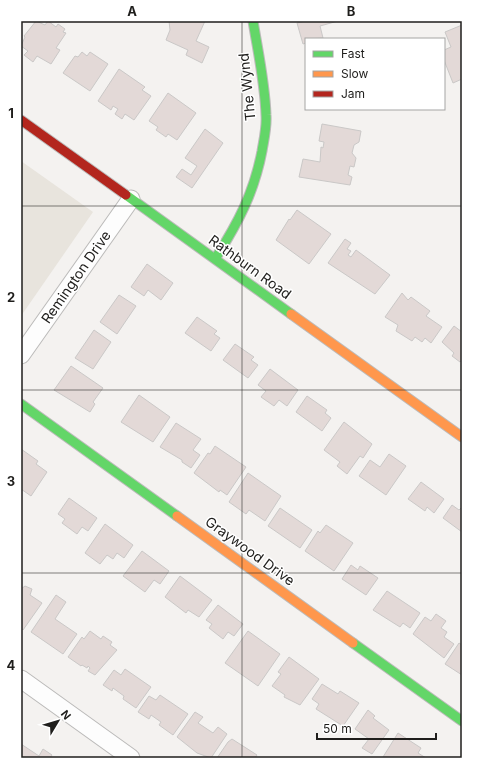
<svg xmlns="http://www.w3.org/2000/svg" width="483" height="779" font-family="Inter,sans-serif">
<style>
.built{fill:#e8e4dd}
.building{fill:#e3d9d7;stroke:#cac8c7}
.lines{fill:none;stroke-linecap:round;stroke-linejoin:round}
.street-casing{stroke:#bcbbba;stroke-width:19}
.fast-casing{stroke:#bcbbba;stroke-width:11}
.slow-casing{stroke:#bcbbba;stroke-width:11}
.jam-casing{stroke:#bcbbba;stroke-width:11}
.street{stroke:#fdfdfd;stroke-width:17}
.fast{stroke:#63d668;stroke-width:9}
.slow{stroke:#ff974d;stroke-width:9}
.jam{stroke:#b3261e;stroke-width:9}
.grid{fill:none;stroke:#1f1e1c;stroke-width:1;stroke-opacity:0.55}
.labels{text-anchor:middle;stroke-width:3;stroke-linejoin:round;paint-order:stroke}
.street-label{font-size:14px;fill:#1f1e1c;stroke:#fff}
.neatline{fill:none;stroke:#1f1e1c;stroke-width:1.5}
.grid-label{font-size:13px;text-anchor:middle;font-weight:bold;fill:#1f1e1c}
</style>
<rect width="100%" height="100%" fill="#f4f2f0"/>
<path class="built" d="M21,161L93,212L21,316Z"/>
<path class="building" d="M36,21L45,25L48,21L56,27L58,24L65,29L63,32L66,33L56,48L60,50L51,64L37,56L33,62L24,55L28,51L21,46L25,37L24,36Z
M169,21H205L196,41L209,47L202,63L186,55L188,50L166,40L170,30Z
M306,21H338L320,26L323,38L306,39V43L303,44L297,23Z
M462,25V79L453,83L444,60V50L451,47L445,32Z
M82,52L87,56L90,52L108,64L90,91L63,73L75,56L78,57Z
M119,69L145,87L142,90L151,96L134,120L125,114L122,119L115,114L118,109L113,106L111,110L98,101Z
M168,93L196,113L177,140L168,134L166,137L156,130L158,127L149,121Z
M322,124L361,131L359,142L354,145L352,153L356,158L354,167L350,166L348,175L352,177L350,185L299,177L303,159L320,162L321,147L323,148L324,142L319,141Z
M205,129L223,143L192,188L176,177L182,169L191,175L197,166L185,158Z
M297,210L331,234L309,264L276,240L289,219L290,220Z
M345,239L351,243L347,249L351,251L348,255L351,257L356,250L390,275L375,294L328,263Z
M147,264L173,283L161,300L148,290L144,296L131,287Z
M402,293L408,300L411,297L430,311L426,316L442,327L431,343L425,338L422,342L415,337L412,341L396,331L398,325L385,317Z
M119,295L136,306L117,334L100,322Z
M197,317L217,331L214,334L220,338L211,351L185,333Z
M454,326L462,332V360L460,362L452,356L454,353L442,342Z
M94,330L111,342L93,369L75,358Z
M235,344L254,357L251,360L258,365L248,378L223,360Z
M71,366L103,388L93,402L95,404L90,412L54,390Z
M270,369L298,390L287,406L279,400L274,406L261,397L266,391L258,385Z
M139,395L170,417L153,442L121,422Z
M307,396L327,410L325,413L331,418L322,431L296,412Z
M344,422L372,444L363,458L360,456L347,474L337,466L340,462L324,450Z
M176,423L201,439L193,450L200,455L191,468L182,462V460L160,447Z
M215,446L246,467L227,495L220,490L219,492L194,473L208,453L210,454Z
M21,449L38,461L36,464L47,472L31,496L21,489Z
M389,454L406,466L386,495L359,476L370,460L380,467Z
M248,473L281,496L265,521L249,510L246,514L229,502Z
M421,482L444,499L434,513L427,507L425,511L408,499Z
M69,498L97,518L88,531L82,527L77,534L62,523L65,519L58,514Z
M452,505L459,510L462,507V532L443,518Z
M280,508L312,530L300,548L268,526Z
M105,524L133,545L124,558L117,553L113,559L107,555L100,564L85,553Z
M326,525L353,543L334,571L305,551L318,531L320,533Z
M142,551L169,571L160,584L154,580L145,592L123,576Z
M351,565L358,570L360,566L378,578L366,595L342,579Z
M180,576L212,600L199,617L188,610L186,613L165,597Z
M25,586L32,589L30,595L42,603L23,630L21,628V589Z
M387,591L420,613L410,628L403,623L400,627L373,610Z
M56,595L66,602L55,619L77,634L63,654L31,632Z
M218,605L243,624L234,636L228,632L223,639L209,628L212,624L206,620Z
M436,614L446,621L441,628L447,632L444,637L454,644L444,658L413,634L425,617L431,621Z
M90,631L101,639L103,636L112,642L110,645L117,650L95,675L88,671L90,668L88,666L87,668L82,665L81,666L68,657L82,637L84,639Z
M248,631L280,654L258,686L225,663Z
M459,643L462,645V675L445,664Z
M289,657L319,679L300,705L284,697L285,695L272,686L281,674L278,672Z
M125,669L151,687L136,708L123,699L124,696L113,688L112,691L103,685L114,670L121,675Z
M322,684L338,694L340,691L359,703L343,726L316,709L319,704L312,699Z
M160,695L188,714L173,735L159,725L161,722L151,715L149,719L138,712L149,696L156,700Z
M368,710L375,716L373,718L389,730L372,754L362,748L369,739L355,729Z
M195,712L203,717L198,723L213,733L218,727L227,734L211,758L197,753L177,737Z
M398,733L421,748L418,753L426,758L383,757Z
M232,739L257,755L255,758H217L228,742Z
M21,744L39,756L43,749L52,755L50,758H21Z"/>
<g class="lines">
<defs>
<path id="street" d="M21,355L131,199
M21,679L131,758"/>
<path id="fast" d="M126,195L291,314
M215,259C238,223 254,193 262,151C264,139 267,127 266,115C265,83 258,52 253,21
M21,404L177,516
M353,643L462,721"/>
<path id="slow" d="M291,314L462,437
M177,516L353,643"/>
<path id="jam" d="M21,120L126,195"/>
</defs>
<use href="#street" class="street-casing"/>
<use href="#fast" class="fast-casing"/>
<use href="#slow" class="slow-casing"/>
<use href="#jam" class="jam-casing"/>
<use href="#street" class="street"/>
<use href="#fast" class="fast"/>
<use href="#slow" class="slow"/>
<use href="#jam" class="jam"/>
</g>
<path class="grid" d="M242,21V758M21,206H462M21,390H462M21,573H462"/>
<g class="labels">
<g class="street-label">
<text transform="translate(247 87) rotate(-96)" y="5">The Wynd</text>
<text transform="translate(250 267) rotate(36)" y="5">Rathburn Road</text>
<text transform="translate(76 277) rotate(-55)" y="5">Remington Drive</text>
<text transform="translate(250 551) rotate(36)" y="5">Graywood Drive</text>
</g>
</g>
<rect width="483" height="779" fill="none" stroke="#ffffff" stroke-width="44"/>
<rect x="305" y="38" width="140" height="72" fill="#ffffff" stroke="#a5a5a4"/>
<rect x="313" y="51" width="20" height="6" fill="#63d668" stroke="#a5a5a4"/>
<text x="341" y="58" font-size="12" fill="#1f1e1c">Fast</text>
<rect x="313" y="71" width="20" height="6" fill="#ff974d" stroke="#a5a5a4"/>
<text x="341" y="78" font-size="12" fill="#1f1e1c">Slow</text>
<rect x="313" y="91" width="20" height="6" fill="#b3261e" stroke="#a5a5a4"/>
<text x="341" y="98" font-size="12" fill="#1f1e1c">Jam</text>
<g transform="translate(58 721) rotate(52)" stroke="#ffffff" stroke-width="3" paint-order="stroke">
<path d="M0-3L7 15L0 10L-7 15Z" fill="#1f1e1c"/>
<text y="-6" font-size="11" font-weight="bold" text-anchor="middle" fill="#1f1e1c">N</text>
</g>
<path d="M317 733v6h119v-6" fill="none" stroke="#1f1e1c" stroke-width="2"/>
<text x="323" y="733" font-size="12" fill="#1f1e1c" stroke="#ffffff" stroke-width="3" paint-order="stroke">50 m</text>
<rect x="22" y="22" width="439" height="735" class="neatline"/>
<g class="grid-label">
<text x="132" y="16">A</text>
<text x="351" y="16">B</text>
<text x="11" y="118">1</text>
<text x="11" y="302">2</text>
<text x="11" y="486">3</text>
<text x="11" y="670">4</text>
</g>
</svg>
